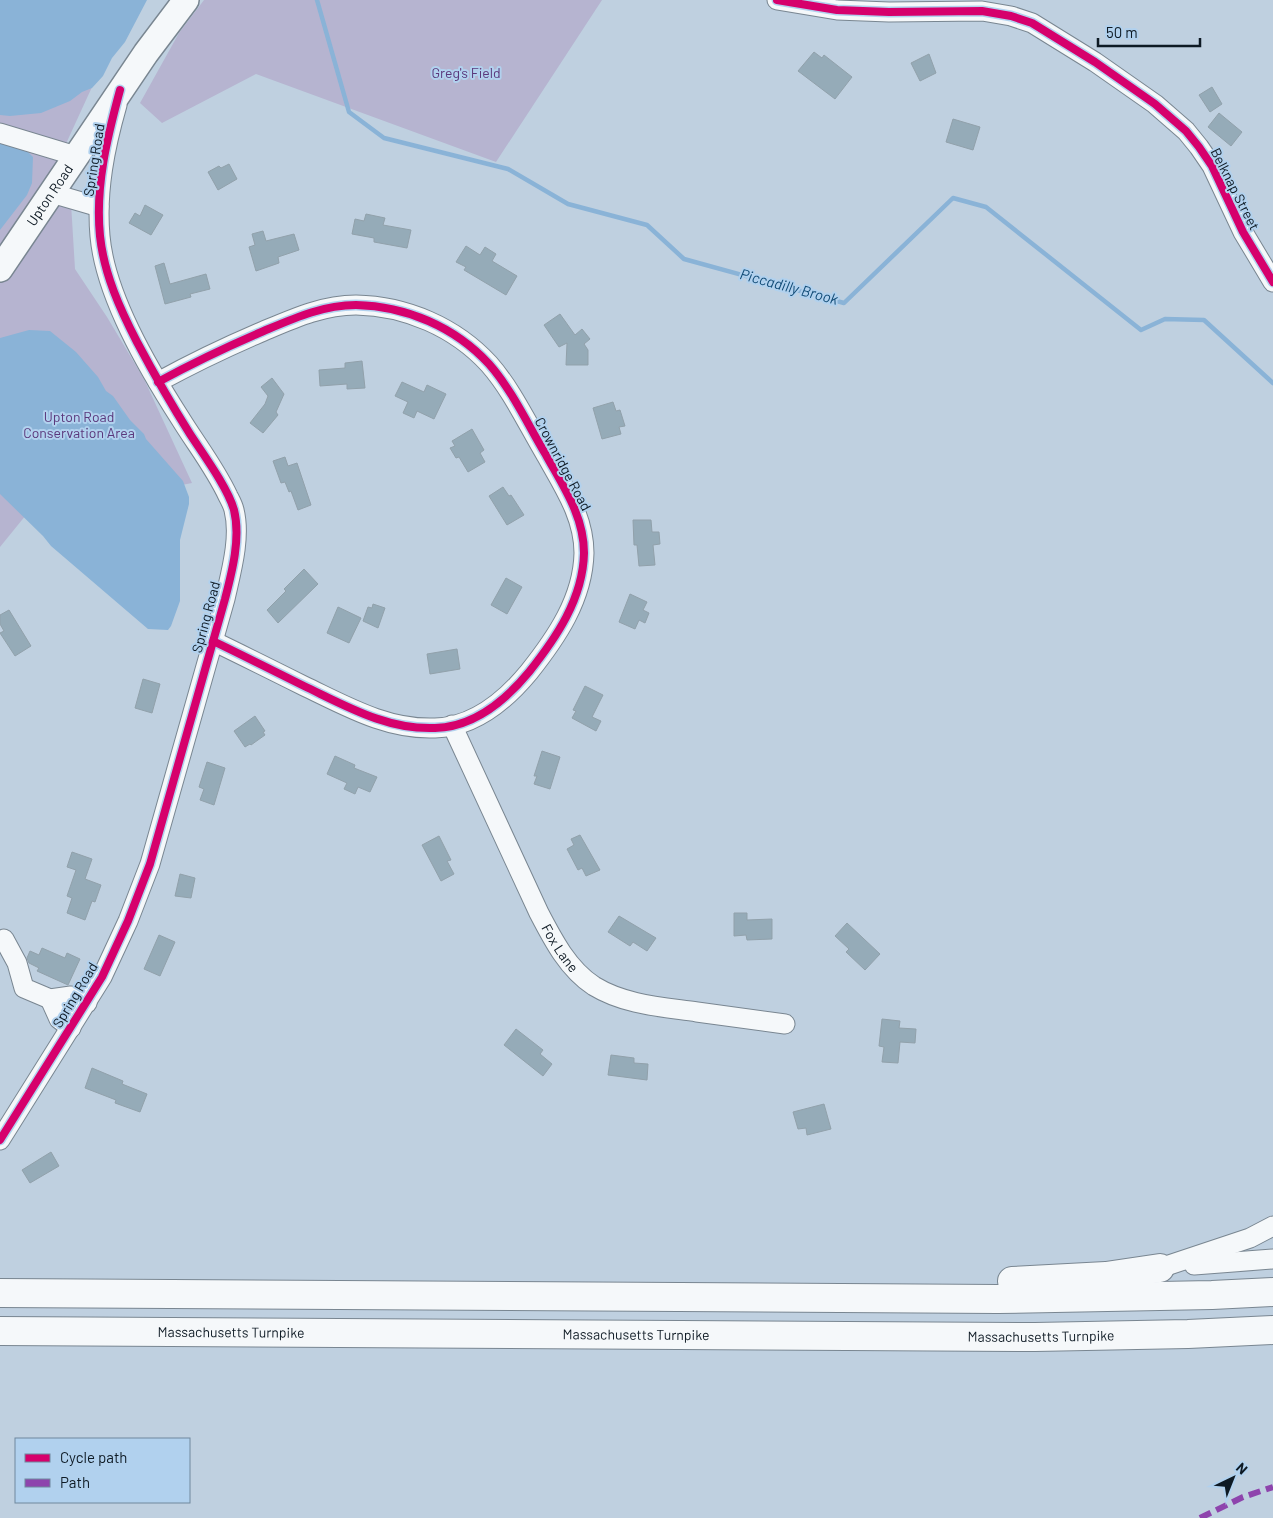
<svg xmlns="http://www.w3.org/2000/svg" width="1273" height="1518" font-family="Barlow,sans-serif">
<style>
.green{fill:#b6b4d0}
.water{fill:#8ab3d7}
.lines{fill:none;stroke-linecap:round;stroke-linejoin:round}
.stream{stroke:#8ab3d7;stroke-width:4.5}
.building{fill:#95abb8;stroke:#91a1ab}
.minor-casing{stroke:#798691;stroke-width:21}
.major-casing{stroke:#798691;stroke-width:28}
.highway-casing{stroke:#798691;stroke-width:30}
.minor{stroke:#f5f8fa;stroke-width:19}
.major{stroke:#f5f8fa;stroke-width:25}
.highway{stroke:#f5f8fa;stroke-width:28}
.quiet{stroke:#8e44ad;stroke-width:6;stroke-dasharray:12 6;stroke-linecap:butt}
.cycleway-casing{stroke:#b1d1ee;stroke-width:11}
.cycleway{stroke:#d6006c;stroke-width:8}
.labels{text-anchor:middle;stroke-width:4;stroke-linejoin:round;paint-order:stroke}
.park-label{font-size:14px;fill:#5a377b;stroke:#b1d1ee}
.street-label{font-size:14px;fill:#0e1a24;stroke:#b1d1ee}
.water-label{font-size:15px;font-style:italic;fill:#114b76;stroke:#b1d1ee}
</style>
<rect width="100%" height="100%" fill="#bfd0e0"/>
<path class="green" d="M0,0L92,87L31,220L0,255Z
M204,0H602L496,162L256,74L162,123L140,103L179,33Z
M47,194L71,203L75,269L107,317L144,379L192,483L26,515L0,547V277Z"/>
<path class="water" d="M0,0H147L125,42L112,58L103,76L92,88L82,92L70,101L41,113L10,116L0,115Z
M0,137L17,141L33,157L32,183L27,195L0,230Z
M29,330L50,331L76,352L98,377L106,391L113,396L130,420L144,434L146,439L183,481L189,497V504L180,540V601L171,626L168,630L148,629L51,546L43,536L0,494V338Z"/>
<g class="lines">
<path class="stream" d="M317,0L349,112L384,138L508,169L568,204L647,225L684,259L844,303L953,198L986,207L1141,330L1165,319L1204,320L1273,383"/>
</g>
<path class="building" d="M814,52L822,58L824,55L852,77L835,99L798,71Z
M929,54L936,73L920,81L911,63Z
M1212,87L1222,104L1210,112L1199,95Z
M1219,113L1242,132L1231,146L1208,127Z
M953,119L980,127L973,150L946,142Z
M229,164L237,179L218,190L208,172L219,166L221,168Z
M145,205L163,215L151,235L129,223L135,213L140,216Z
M366,214L385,218L383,225L411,230L407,248L374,242V238L352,234L355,219L364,221Z
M263,231L266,241L294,234L299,250L278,257L279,263L256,271L249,247L255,245L252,234Z
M466,246L480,255L485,247L496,254L492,261L517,276L506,295L464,270L466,267L456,262Z
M164,263L170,284L206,274L210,289L190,294L191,297L165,304L155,266Z
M560,314L575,335L582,329L590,339L584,344L588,350V365H566L567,343L559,347L544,325Z
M362,361L365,388L347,389V384L320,386L319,370L345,368V363Z
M272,378L284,394L276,412L278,415L263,433L250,423L265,404L268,396L261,387Z
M402,382L424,392L427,385L446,394L434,419L417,411L414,418L403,413L408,402L395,396Z
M613,402L616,411L620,410L625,426L619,427L621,434L602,439L593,408Z
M472,429L484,450L480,453L485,462L468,472L459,457L456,458L450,448L455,446L452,441Z
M285,457L288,466L297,463L311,505L298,510L291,491L289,492L285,482L281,483L273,461Z
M503,487L509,496L511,495L524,515L507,525L489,496Z
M633,520H651L652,532H659L660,544L653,545L655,565L639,566L637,545H634Z
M304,569L318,584L278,623L267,610L286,591L284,589Z
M506,578L522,587L507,614L491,605Z
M630,594L647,602L643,610L649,613L645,623L639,620L635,629L619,622Z
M373,604L385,608L378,628L363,621L368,607L372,608Z
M338,607L361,618L349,643L327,633Z
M9,610L31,646L15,656L0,633L4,631L0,624V615Z
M457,649L460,669L430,674L427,654Z
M143,679L160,684L152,713L135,708Z
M585,686L603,695L592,717L601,721L596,731L572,718L576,711L573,710Z
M255,716L265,731L263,732L265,735L251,745L250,744L245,747L234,731Z
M542,751L560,757L550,789L534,784L537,776H534Z
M335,756L355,765L354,768L377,777L370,792L358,787L355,794L344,789L347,783L327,774Z
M207,762L225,768L214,805L200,800L204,789L199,787Z
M580,835L600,870L586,876L582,868L578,870L567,849L574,845L571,839Z
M439,836L451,860L447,861L454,874L441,881L422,845Z
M72,852L92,859L85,879L101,885L95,902L92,901L85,920L67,913L72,898L67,896L76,870L67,867Z
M180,874L195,878L191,898L175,896Z
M734,913H747V920L772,919V939L747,940L746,935L734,936Z
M619,916L656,938L647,951L633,942L630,946L608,932Z
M847,923L880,954L865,970L846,952L849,949L835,936Z
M159,935L175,942L160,976L144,969Z
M42,948L65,958L67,953L80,959L68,985L37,971L39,968L29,963L27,958L30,951L39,955Z
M882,1019L900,1021L899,1028L916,1029L915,1043L900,1042L898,1063L882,1062L884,1047L879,1046Z
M516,1029L543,1050L540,1054L552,1064L543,1076L504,1045Z
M611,1055L634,1058V1063L648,1064L647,1080L608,1075Z
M92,1068L123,1081L122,1084L147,1094L140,1112L115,1103L116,1100L85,1088Z
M824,1104L831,1129L807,1135L806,1128L798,1129L793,1112Z
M51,1152L59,1166L30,1183L22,1170Z"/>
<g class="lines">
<defs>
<g id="minor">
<path d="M777,0L837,10L889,12L982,11L1011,16L1032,23L1095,62L1155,104L1186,131L1199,147L1212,166L1243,232L1273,282"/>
<path d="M0,133L76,156"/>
<path d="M51,193L99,207"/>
<path d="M158,382C191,364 224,348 259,333C290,320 321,305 356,305C406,306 455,327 489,364C512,390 528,425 546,455C563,486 584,516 584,553C583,599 556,638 529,672C505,701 474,727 435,728C387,730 346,706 304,686C274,671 244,656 213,641"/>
<path id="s1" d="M452,725L539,913C553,940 568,969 594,986C625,1005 663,1007 697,1012C727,1016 756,1020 785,1024"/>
<path d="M4,939L17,963L24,988L50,999"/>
<path d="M71,1028L59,1019L50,999L71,996L87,1003"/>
<path d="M0,1140L102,977L128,921L150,864L225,599C231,572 241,537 234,510C233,505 230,500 228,496C215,468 196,444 180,418C148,368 105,295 100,236C96,191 105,147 117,105"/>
<path d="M1194,1265L1273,1259"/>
<path d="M1160,1268L1250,1238L1273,1226"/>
</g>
<g id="major">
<path id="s2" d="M0,269L146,53L186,0"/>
</g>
<g id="highway">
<path d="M1012,1281L1106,1276L1160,1268"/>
<path d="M0,1293L998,1299L1212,1295L1273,1292"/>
<path id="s3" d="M0,1331L1035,1337L1188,1334L1273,1330"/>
</g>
</defs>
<use href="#minor" class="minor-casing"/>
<use href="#major" class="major-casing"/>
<use href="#highway" class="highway-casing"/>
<use href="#minor" class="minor"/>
<use href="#major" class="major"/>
<use href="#highway" class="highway"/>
<path class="quiet" d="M1200,1518L1243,1497L1273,1487"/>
<defs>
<path id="cycleway" d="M777,0L837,10L889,12L982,11L1011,16L1032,23L1095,62L1155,104L1186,131L1199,147L1212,166L1243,232L1273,282
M158,382C191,364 224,348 259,333C290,320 321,305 356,305C406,306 455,327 489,364C512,390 528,425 546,455C563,486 584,516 584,553C583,599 556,638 529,672C505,701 474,727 435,728C387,730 346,706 304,686C274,671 244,656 213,641
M0,1140L102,977L128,921L150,864L225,599C232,572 241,538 234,510C228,488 203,454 190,434C171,404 154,374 137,342C120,309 104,274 100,236C95,186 107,138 120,90"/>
</defs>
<use href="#cycleway" class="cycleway-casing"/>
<use href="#cycleway" class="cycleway"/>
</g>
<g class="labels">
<g class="park-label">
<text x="466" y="78">Greg's Field</text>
<text x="79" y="422">Upton Road<tspan x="79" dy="16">Conservation Area</tspan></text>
</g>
<g class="street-label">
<text transform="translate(94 160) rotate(-81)" y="5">Spring Road</text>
<text transform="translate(1235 189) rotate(63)" y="5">Belknap Street</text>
<text dy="5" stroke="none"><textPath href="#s2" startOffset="89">Upton Road</textPath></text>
<text transform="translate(563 464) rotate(62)" y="5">Crownridge Road</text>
<text transform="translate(206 617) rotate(-75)" y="5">Spring Road</text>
<text dy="5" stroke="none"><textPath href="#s1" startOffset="248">Fox Lane</textPath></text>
<text transform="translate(75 995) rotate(-59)" y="5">Spring Road</text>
<text dy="5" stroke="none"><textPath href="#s3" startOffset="231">Massachusetts Turnpike</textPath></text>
<text dy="5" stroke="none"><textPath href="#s3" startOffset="636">Massachusetts Turnpike</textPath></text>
<text dy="5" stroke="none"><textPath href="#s3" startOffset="1041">Massachusetts Turnpike</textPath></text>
</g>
<g class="water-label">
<text transform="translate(789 287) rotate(15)" y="5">Piccadilly Brook</text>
</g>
</g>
<rect x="15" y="1438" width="175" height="65" fill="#b1d1ee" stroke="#70889d"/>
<rect x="25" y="1454" width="25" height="8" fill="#d6006c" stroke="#70889d"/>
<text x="60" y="1463" font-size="15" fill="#0e1a24">Cycle path</text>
<rect x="25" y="1479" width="25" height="8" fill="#8e44ad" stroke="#70889d"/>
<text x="60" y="1488" font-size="15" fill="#0e1a24">Path</text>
<g transform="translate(1233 1478) rotate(43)" stroke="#b1d1ee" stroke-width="4" paint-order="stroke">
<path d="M0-4L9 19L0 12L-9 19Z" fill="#0e1a24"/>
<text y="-8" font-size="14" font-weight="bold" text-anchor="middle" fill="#0e1a24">N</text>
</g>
<path d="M1098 38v8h102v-8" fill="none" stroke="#0e1a24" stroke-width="2.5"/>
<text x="1106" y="38" font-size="15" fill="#0e1a24" stroke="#b1d1ee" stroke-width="4" paint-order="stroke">50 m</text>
</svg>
